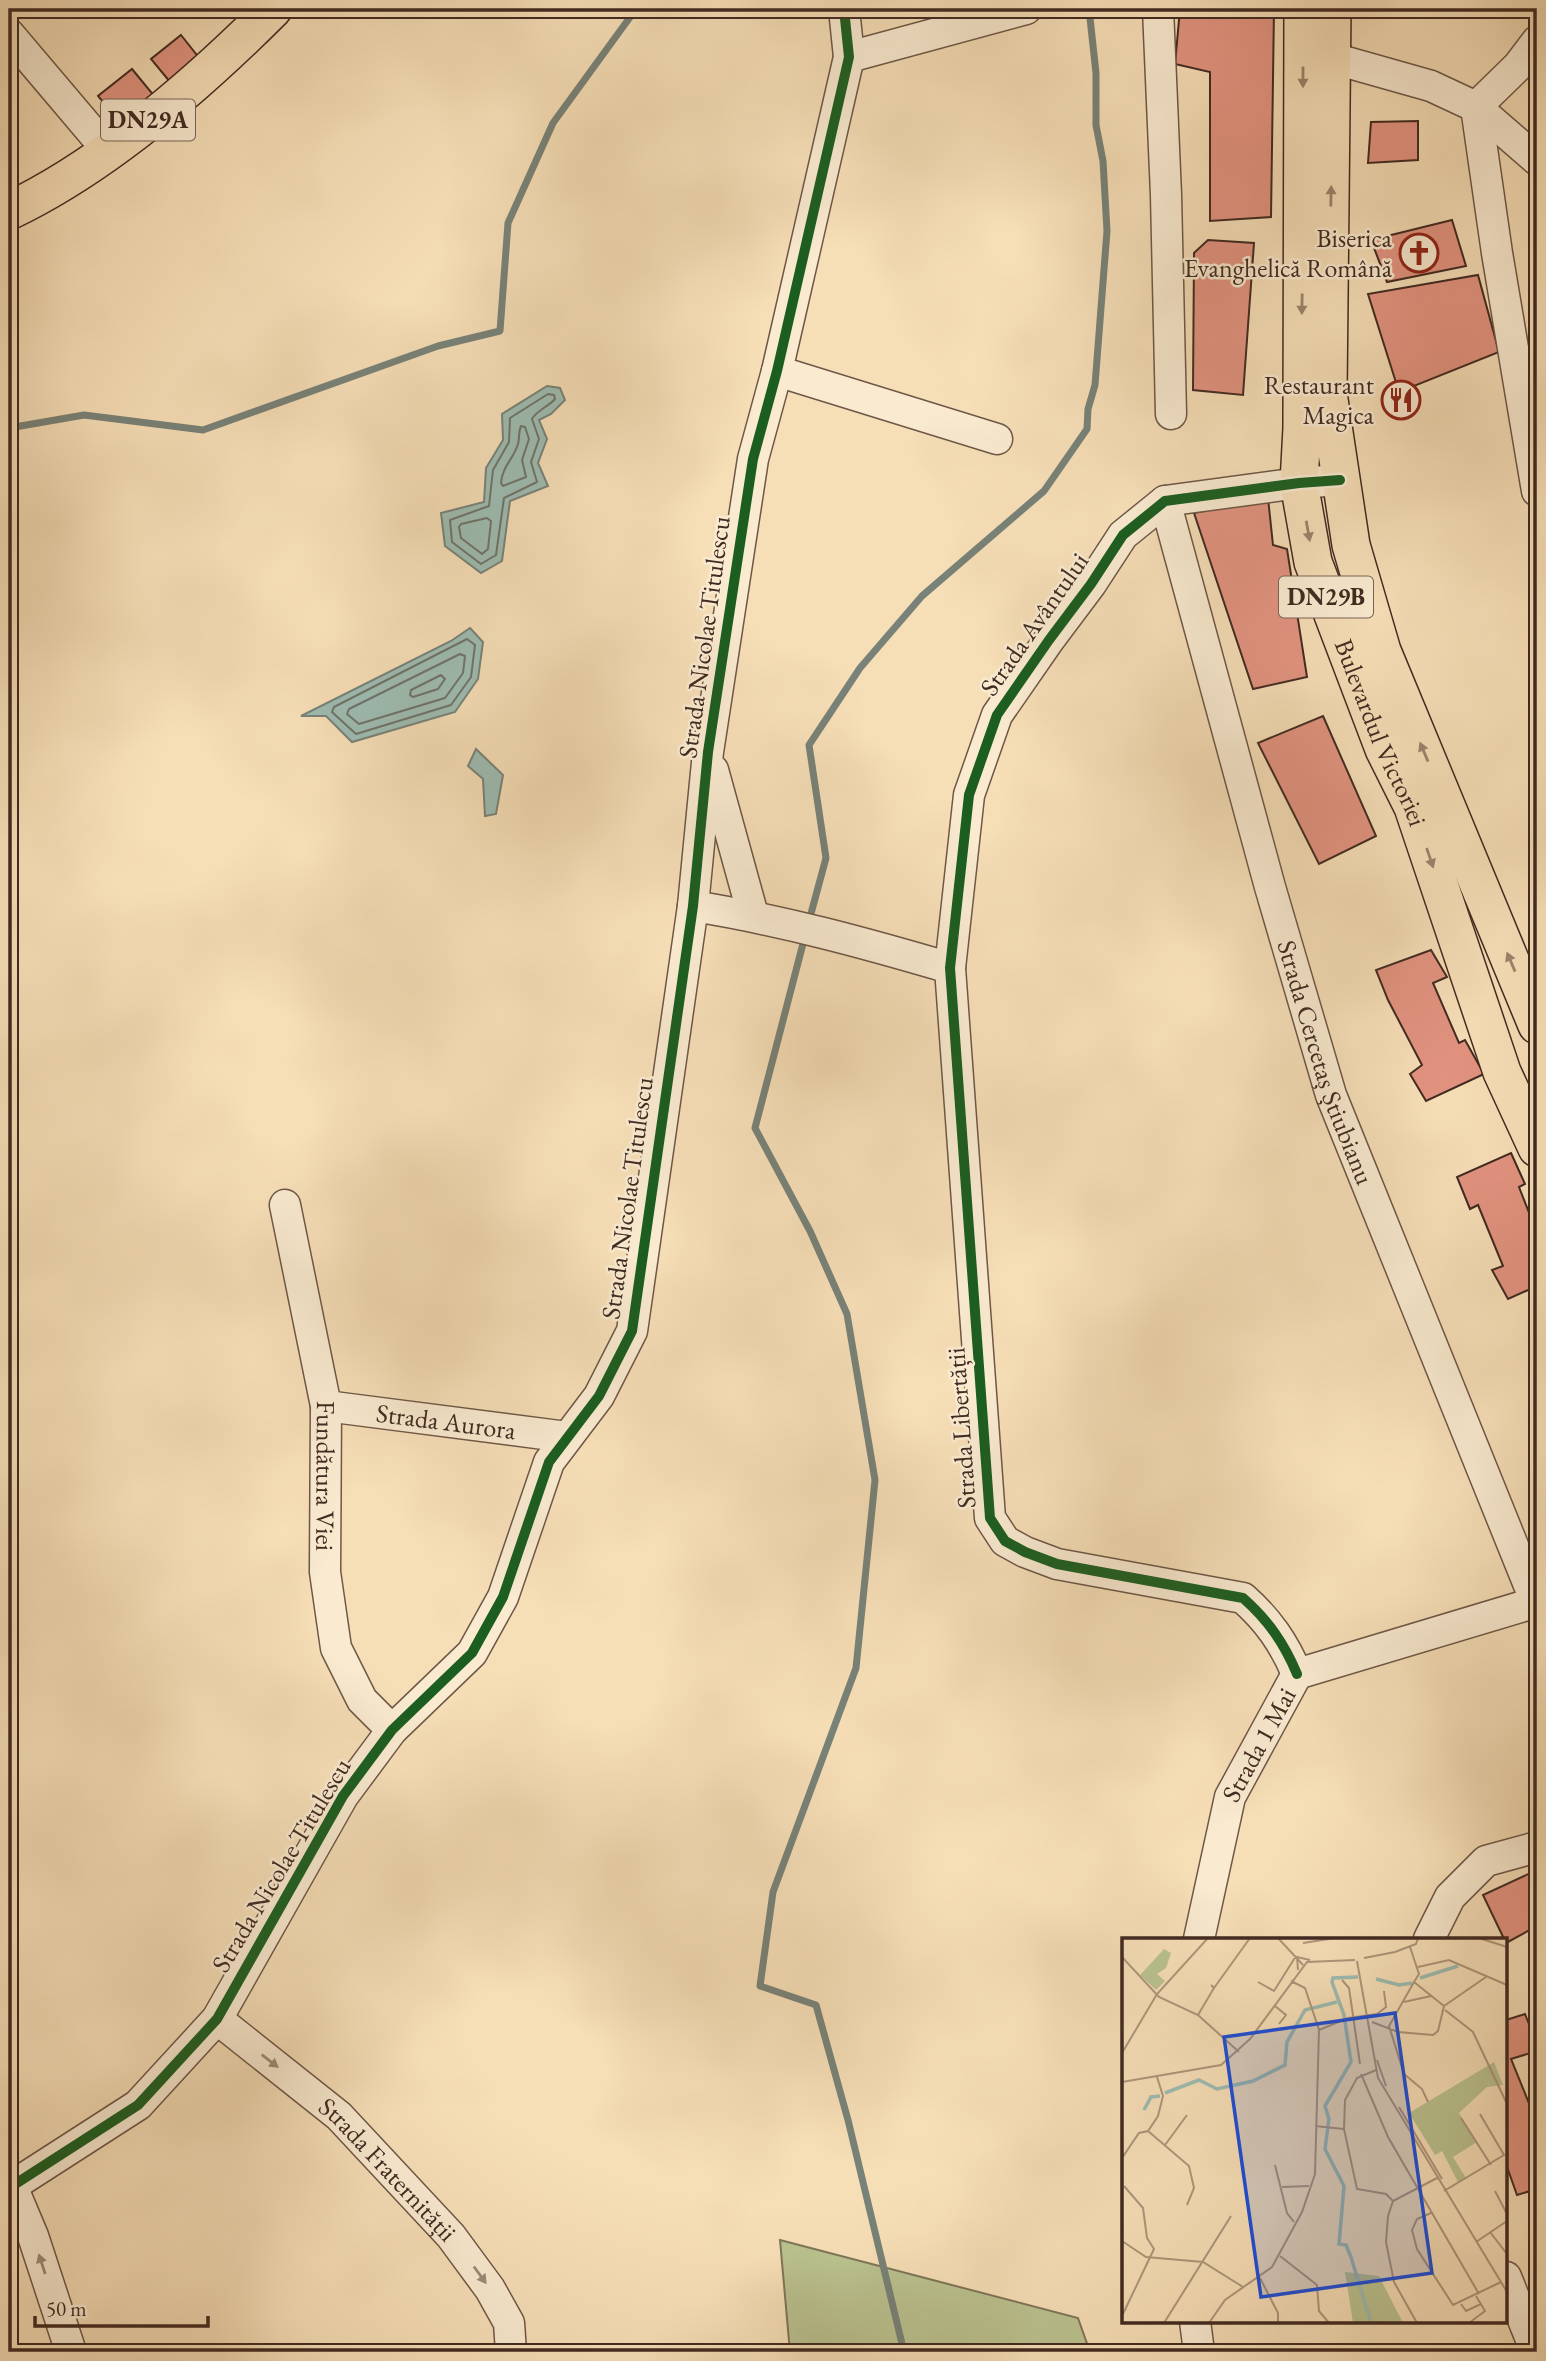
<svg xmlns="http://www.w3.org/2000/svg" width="1546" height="2361" font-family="'EB Garamond',serif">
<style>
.green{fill:#bac290;stroke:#7e7658;stroke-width:2}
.water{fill:#9dbcb2;stroke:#788278;stroke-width:2}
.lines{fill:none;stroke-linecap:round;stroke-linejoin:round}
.shore{stroke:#6f736a;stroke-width:2}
.stream{stroke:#788278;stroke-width:7}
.building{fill:#e29380;stroke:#412a21;stroke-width:2}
.minor-casing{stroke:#6e5746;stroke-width:33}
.major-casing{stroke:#412a21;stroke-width:40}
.minor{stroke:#f9ead0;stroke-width:30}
.major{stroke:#f6deb7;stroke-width:37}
.cycleway-casing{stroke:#f9ead0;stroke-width:15}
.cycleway{stroke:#1b5e20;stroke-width:10}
.oneway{fill:#9c846c}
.oneway2{fill:#9d8a78}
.labels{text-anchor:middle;stroke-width:5;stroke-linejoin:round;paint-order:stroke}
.shield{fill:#f9ead0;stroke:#786456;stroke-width:2}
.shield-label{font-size:24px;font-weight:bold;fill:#412a21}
.poi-label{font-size:26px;fill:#412a21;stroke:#f9ead0;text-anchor:end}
.street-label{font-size:26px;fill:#412a21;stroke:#f9ead0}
.inset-river{fill:none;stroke:#9dbcb2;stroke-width:3.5}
.inset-road{fill:none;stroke:#ae967b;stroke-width:2}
.view{fill:#1d4ed8;fill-opacity:0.15;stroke:#1d4ed8;stroke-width:3.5}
.inset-edge{fill:none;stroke:#412a21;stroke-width:3.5}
</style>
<rect width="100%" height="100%" fill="#f6deb7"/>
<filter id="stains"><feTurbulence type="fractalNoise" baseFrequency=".00286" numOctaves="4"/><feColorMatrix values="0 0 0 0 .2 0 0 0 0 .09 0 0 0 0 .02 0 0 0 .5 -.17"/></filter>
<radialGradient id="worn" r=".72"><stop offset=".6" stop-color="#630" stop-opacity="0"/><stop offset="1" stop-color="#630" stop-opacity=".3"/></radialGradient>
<path class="green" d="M780,2240L1078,2318L1090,2352H790Z"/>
<path class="water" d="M547,386L560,388L565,400L551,414L539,420L547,439L538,463L548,486L510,501L502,561L481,573L445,546L441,513L484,502L486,468L503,440L502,414Z
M470,628L483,642L478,679L455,712L352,742L326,716H301L451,641Z
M476,749L503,775L496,814L485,816L483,779L468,766Z"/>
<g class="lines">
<path class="shore" d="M548,394L554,395L555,399C549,406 536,411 532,419L539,439L531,462L537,482L504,498L496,555L481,564L452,542L450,520L489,506L493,470L509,442L510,418Z
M521,426L525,427L529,439L522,460L526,477L503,486L501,483C502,467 514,458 518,444C520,437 518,432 521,426Z
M487,518L491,521L488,549L482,554L461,538L459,527L461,524Z
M467,639L475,645L471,677L451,705L356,734L332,712L334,707Z
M460,654L465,656L463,673L445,698L359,724L347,714L349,709Z
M441,675L445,679L438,689L413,697L410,695L411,690Z"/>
<path class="stream" d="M9,428L84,415L203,430L438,346L500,331L508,223L553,123L636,9
M809,921L826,858L809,745L860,668L922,596L1044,491L1087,429L1088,409L1095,385L1107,231L1103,161L1096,125V73L1089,9
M805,936L755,1128L810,1231L847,1314L875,1480L856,1668L773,1892L760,1986L816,2005L848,2120L904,2352"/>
</g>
<path class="building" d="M1180,9H1274L1271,217L1210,221V72L1175,64Z
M181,35L204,64L175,88L151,59Z
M132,69L160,103L126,130L98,96Z
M1418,121V160L1368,163L1371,122Z
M1452,220L1466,266L1387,282L1371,240Z
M1208,240L1254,243L1243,395L1193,390L1194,253Z
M1478,275L1499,352L1399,392L1368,294Z
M1268,498L1273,545L1287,549L1307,677L1253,689L1194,513Z
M1323,716L1376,836L1319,864L1258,743Z
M1431,950L1447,977L1433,983L1459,1043L1465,1040L1484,1074L1426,1101L1410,1074L1422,1065L1388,1000L1376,970Z
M1511,1153L1525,1184L1519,1187L1537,1233V1286L1508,1299L1492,1270L1503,1266L1478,1205L1470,1209L1457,1177Z
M1537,1870V1926L1506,1943L1483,1895Z
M1525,2014L1537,2044V2051L1511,2059L1537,2123V2189L1517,2195L1506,2164V2020Z"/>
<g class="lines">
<defs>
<g id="minor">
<path d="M1158,9L1166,195L1171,414"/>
<path d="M9,34L109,152"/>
<path d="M1537,41L1518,66L1476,107L1497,253L1537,491"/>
<path d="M849,57L1026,9"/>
<path d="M1332,58L1431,86L1476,107L1537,160"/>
<path d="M777,371L997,439"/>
<path id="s1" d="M1165,501L1270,887L1331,1095L1537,1605"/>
<path d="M713,770L753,915"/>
<path d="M693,906C781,920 865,943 950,968"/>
<path id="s2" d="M285,1205L326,1406L325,1572L336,1648L362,1700L392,1730"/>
<path id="s3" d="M326,1406L567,1437"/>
<path d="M1297,1674C1284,1643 1268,1620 1243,1598L1057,1564L1025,1552L1005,1541L990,1518L950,968L969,795L997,715L1049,640L1091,584L1123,535L1165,501L1299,483L1340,480"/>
<path id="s4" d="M1199,1939L1230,1797L1297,1674L1537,1602"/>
<path d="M1429,1939L1450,1897L1486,1861L1537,1847"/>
<path id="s5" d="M217,2019L339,2116L451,2236L490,2289L509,2323L511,2352"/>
<path d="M12,2186L33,2236L71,2352"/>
<path d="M9,2188L138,2105L217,2019L343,1796L392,1730L472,1653L503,1597L549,1462L599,1396L632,1331L693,906L708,752L753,459L777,371L849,57L844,9"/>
<path d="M1506,2277L1536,2352"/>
<path d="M1195,2321L1199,2352"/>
</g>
<g id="major">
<path id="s6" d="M1303,9L1302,428L1299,483L1313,562L1384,749L1413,807L1502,1072L1537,1148"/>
<path d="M1332,9L1328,393L1351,545L1382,651L1537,1025"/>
<path d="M9,211C106,165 198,84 273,9"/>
</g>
</defs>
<use href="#minor" class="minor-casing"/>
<use href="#major" class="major-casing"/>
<use href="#minor" class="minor"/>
<use href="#major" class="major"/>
<defs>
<path id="cycleway" d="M1297,1674C1284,1643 1268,1620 1243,1598L1057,1564L1025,1552L1005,1541L990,1518L950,968L969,795L997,715L1049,640L1091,584L1123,535L1165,501L1299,483L1340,480
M9,2188L138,2105L217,2019L343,1796L392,1730L472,1653L503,1597L549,1462L599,1396L632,1331L693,906L708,752L753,459L777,371L849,57L844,9"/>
</defs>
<use href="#cycleway" class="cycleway-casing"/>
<use href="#cycleway" class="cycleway"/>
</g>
<defs><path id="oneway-solid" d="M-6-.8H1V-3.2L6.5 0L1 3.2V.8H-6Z" transform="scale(1.75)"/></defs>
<g class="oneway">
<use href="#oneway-solid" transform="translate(1303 77) rotate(90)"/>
<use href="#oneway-solid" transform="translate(1331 196) rotate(-89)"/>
<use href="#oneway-solid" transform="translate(1302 304) rotate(91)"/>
<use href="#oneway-solid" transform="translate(1308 531) rotate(80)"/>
<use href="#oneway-solid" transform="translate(1424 752) rotate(-113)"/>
<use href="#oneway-solid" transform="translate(1430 858) rotate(71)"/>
<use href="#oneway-solid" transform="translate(1511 962) rotate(-113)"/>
</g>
<g class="oneway2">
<use href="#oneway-solid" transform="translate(270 2061) rotate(38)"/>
<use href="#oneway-solid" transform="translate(42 2264) rotate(-108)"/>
<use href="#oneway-solid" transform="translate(480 2275) rotate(54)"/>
</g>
<defs>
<symbol id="church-ring" viewBox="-11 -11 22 22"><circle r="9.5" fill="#f9ead0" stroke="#8f2418" stroke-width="1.5"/><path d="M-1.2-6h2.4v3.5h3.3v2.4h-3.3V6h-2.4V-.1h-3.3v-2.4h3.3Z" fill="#8f2418"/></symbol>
<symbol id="restaurant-ring" viewBox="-11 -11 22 22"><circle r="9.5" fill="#f9ead0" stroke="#8f2418" stroke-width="1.5"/><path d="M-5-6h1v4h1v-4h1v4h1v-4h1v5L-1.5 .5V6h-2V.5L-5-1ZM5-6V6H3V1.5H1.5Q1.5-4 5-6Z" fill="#8f2418"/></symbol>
</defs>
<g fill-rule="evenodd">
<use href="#church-ring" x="1397" y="231" width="44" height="44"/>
<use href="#restaurant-ring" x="1379" y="378" width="44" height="44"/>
</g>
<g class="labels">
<g class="shield">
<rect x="101" y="99.5" width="94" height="41" rx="5"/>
<rect x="1279" y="576.5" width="94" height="41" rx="5"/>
</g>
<g class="shield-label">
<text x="148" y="128">DN29A</text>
<text x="1326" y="605">DN29B</text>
</g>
<g class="poi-label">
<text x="1392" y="247">Biserica<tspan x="1392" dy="30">Evanghelică Română</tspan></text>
<text x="1374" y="394">Restaurant<tspan x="1374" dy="30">Magica</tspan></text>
</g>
<g class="street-label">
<text transform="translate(1034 624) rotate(-55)" y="9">Strada Avântului</text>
<text transform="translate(704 637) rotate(-82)" y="9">Strada Nicolae Titulescu</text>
<text dy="9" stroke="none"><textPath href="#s6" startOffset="738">Bulevardul Victoriei</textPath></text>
<text dy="9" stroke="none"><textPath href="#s1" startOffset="584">Strada Cercetaș Știubianu</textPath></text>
<text transform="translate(627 1198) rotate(-82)" y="9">Strada Nicolae Titulescu</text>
<text dy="9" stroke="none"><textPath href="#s3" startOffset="121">Strada Aurora</textPath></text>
<text transform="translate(961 1428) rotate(-94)" y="9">Strada Libertății</text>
<text dy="9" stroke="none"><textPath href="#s2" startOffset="275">Fundătura Viei</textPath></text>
<text dy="9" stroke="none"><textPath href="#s4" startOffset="205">Strada 1 Mai</textPath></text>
<text transform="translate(281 1865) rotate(-59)" y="9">Strada Nicolae Titulescu</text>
<text dy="9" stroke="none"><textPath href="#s5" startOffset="228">Strada Fraternității</textPath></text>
</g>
</g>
<g transform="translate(1122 1938)">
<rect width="385" height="385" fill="#f6deb7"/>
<path d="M42,11L49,15L44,30L35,36L43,43L34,52L18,37ZM372,124L381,147L365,149L337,175L355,204L331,219L344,240L336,244L320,213L313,217L287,175ZM223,334L257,338L281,385H231Z" fill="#bac290"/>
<path class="inset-river" d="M236,39L211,40L210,44L222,77L229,124L203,168L207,181L203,211L222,248L217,306L224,307L229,319L249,385M298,40L336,28M254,41L277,47L290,45M43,155L77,142L95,151L131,143L163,127L165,104L183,72L215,64M22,172L29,159L38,158"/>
<path class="inset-road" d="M156,0L181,27M357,0L385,9M181,5L213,0M288,9L297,36L292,44L322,68M0,19L37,59L76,77L117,114M242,20L273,14L294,6L296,0M235,23L256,140L385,354M296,29L327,22L385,47M176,32L175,19L188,22M220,42L227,50L238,126M136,44L152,53L174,18M292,44L267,88L282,136L300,151L306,164M92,50L128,0M282,64L309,58M153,68L164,77L157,86M322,68L364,39M323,72L351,94L385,166M76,77L92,50L89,47M250,84L276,94L311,97L316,93L322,68M197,92L226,80L255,76L264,69L262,53M0,115L35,56L86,0M255,122L264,148M254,132L235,140L223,162L222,191L235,251L264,256L271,263M239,136L266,199L357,356M0,144L99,127L128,101L185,24L233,22M277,169L320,241M339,180L369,227M193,188L222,191M26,193L67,228L72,250L65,267M43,207L65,177M0,220L17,195L26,193L36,178L41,158L35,139M153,227L165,275L172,284M160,249L187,248M322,253L382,217L358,176M373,253L385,276M309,275L295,281L290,292L295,311L331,367L379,344M368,294L385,316M0,303L24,319L81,324L121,349M354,304L385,283M158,318L195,347L197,373L207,385M138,340L156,375V385M339,366L344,373L359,366M0,378L32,311L25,300L21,270L2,248M42,385L109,278M87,385L103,362L150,329L180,274L193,236L197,92L183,50L169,43M295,385L272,344L264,304L266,278L271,263L317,239M347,385L363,373L354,358"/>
<path class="view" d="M273,75L310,335L139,359L102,99Z"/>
<rect width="385" height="385" class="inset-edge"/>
</g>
<rect width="1546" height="2361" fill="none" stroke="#f6deb7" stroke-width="35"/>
<rect x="10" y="10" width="1525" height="2340" fill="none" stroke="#412a21" stroke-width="3.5"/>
<rect x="18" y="18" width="1511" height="2326" fill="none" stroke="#412a21" stroke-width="2"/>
<path d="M35 2316v10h173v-10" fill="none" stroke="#412a21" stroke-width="3.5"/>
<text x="46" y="2316" font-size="21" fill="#412a21" stroke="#f9ead0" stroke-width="5" paint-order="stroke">50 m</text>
<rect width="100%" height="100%" filter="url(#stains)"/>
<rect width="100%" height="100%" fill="url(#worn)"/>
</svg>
